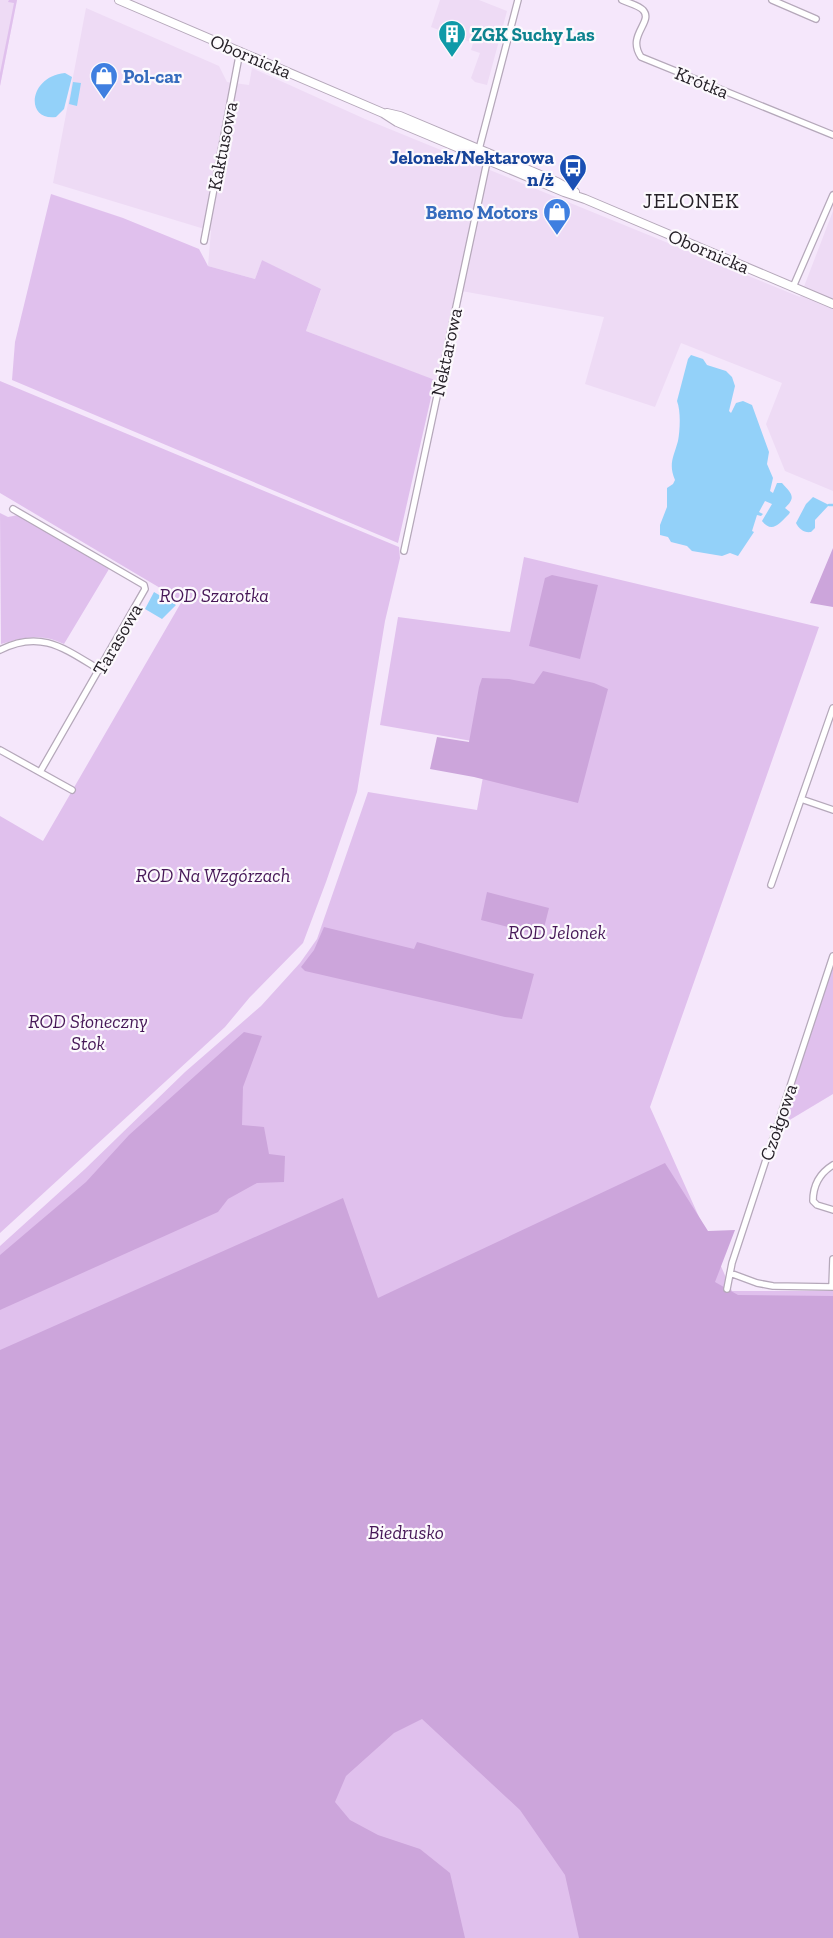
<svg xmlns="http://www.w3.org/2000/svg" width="833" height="1938" font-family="'Zilla Slab',serif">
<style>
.built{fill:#eedbf5}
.green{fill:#e0c0ed}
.forest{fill:#cca5db}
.water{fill:#93d1f9}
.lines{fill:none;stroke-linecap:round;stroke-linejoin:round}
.stream{stroke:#93d1f9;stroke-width:2.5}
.minor-casing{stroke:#b5a8ba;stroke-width:8}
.secondary-casing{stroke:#b5a8ba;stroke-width:10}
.minor{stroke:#fff;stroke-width:5.5}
.secondary{stroke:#fff;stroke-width:8}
.labels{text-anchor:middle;stroke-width:4.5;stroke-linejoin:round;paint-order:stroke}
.culture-label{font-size:19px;font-weight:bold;fill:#0d838f;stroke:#fcf9fd;text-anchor:start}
.street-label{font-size:19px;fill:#262128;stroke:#fcf9fd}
.shop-label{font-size:19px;font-weight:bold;fill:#366cbe;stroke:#fcf9fd;text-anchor:start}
.transit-label{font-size:19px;font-weight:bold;fill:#164399;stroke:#fcf9fd;text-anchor:end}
.park-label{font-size:19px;font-style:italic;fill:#461757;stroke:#fcf9fd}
.quarter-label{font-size:21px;letter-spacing:1px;fill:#262128;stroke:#fcf9fd}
</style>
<rect width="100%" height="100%" fill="#f5e7fb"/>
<path class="built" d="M0,0H17L0,86Z
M440,0H479L507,11L487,85L475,82L471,78L480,53L471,50L473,43L431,27Z
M86,8L219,66L227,82L249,85L252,68L365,119L800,297L833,211V491L785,471L766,424L782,383L681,343L655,407L585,384L604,317L456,290L436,381L306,331L321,290L262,260L255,279L208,266L211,231L53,183Z"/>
<path class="green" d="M9,0H17L0,86V73L14,3L8,2Z
M51,194L123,218L199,249L208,266L255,279L262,260L321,289L306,331L435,380L398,543L12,380L15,342Z
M0,381L399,547L400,558L385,621L357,792L326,882L303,943L250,997L225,1027L0,1233V816L43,841L182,601L0,493Z
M0,513L8,517L18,515L109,569L64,644C42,633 23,637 1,644Z
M524,557L819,627L650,1107L732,1291H833V1938H0V1246L85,1169L185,1072L261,1006L300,963L317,939L368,792L477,810L489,744L380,725L398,617L510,632Z
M833,963V1094L788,1121L783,1118Z"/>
<path class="forest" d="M833,548V607L810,603Z
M552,575L598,585L580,659L529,646L545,578Z
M543,671L594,683L608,689L578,803L474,777L430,769L437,737L469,742L479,687L482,678L509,679L534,684Z
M487,892L549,908L542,936L481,920Z
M324,927L414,949L417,942L534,974L522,1019L505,1017L305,971L301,967L314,950Z
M244,1032L262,1036L243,1087L242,1125L264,1127L269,1154L285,1156L284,1182L257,1183L228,1199L218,1212L0,1310V1255L86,1182L129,1135Z
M665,1163L708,1231L735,1230L715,1282L738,1295L833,1296V1938H579L565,1875L520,1810L422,1719L394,1733L346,1776L335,1802L350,1820L378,1835L420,1849L450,1873L465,1938H0V1350L343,1198L378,1298Z"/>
<path class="water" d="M65,73L72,77L64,109L56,117C24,121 29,76 65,73Z
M73,82L81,83L77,106L69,104Z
M691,355L703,359L707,365L726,371L732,377L735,386L729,411L731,413L736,403L743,401L752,405L769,452L767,464L773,478L770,491L773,493L777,483H782C791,493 797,497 785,508L790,512L789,514C780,523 772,534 762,521L772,504L765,501L759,512L763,514L761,516L757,515L752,531L754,532L738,556L730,553L722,556L692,551L687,546L671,542L668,537L660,535V525L667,507V488L673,484L675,480C668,464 674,456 678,441C680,430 681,411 677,401L688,359Z
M813,497L829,505L815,520V528L811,532C804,533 799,529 796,523L806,504Z
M154,592L176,605L162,619L145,609Z"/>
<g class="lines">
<path class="stream" d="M829,505H833"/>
<defs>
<path id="minor" d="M622,0C628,3 638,5 643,10C654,22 626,35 641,57L833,135
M772,0L816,19
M478,153L518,0
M204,241L240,51
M793,287L833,195
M13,509L144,585L145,589L40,772
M404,551L488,157
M0,650C41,629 65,649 100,670
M0,750L72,790
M801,799L833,810
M771,885L833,708
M833,1165C820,1173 813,1185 813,1201L817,1205L833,1210
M730,1273L757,1283L773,1286L833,1287
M832,1287L833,1259
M727,1289L732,1263L833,956"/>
<path id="secondary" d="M119,0L383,113L397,122L564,192L585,199L833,304
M387,113L400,116L557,182L575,192"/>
</defs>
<use href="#minor" class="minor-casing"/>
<use href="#secondary" class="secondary-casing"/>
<use href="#minor" class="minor"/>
<use href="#secondary" class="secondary"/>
</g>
<defs>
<symbol id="building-pin" viewBox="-11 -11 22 30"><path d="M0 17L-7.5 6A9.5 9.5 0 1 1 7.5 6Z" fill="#0f9aa8" stroke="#fcf9fd"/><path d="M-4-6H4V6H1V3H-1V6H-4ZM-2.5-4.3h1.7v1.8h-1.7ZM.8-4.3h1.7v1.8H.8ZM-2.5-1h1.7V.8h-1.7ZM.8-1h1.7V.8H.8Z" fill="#fff"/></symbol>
<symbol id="shop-pin" viewBox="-11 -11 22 30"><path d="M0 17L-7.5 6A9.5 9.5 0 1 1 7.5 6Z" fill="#3f7fe0" stroke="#fcf9fd"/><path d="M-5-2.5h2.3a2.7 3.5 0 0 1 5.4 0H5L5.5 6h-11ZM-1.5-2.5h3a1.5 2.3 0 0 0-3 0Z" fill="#fff"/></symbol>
<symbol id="bus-pin" viewBox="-11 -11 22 30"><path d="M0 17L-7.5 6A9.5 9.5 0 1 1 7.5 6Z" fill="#1a4fb4" stroke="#fcf9fd"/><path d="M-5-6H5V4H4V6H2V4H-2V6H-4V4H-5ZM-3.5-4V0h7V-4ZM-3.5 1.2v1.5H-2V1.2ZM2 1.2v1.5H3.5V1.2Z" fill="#fff"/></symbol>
</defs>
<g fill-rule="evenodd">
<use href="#building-pin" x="436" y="18" width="32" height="43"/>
<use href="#shop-pin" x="88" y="60" width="32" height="43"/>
<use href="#bus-pin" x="557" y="152" width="32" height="43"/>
<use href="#shop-pin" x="541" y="196" width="32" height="43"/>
</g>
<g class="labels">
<g class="culture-label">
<text x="471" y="41">ZGK Suchy Las</text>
</g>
<g class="street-label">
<text transform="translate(251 56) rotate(23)" y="7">Obornicka</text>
<text transform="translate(702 82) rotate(22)" y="7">Krótka</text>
<text transform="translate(222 146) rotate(-79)" y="7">Kaktusowa</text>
<text transform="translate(709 251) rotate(23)" y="7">Obornicka</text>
<text transform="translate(446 352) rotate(-78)" y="7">Nektarowa</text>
<text transform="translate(117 639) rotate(-60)" y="7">Tarasowa</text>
<text transform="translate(778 1122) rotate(-71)" y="7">Czołgowa</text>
</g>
<g class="shop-label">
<text x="123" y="83">Pol-car</text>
<text x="538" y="219" text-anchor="end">Bemo Motors</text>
</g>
<g class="transit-label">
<text x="554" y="164">Jelonek/Nektarowa<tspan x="554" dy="22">n/ż</tspan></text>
</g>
<g class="park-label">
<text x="214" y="602">ROD Szarotka</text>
<text x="213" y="882">ROD Na Wzgórzach</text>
<text x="557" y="939">ROD Jelonek</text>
<text x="88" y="1028">ROD Słoneczny<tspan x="88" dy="22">Stok</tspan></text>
<text x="406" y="1539">Biedrusko</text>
</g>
<g class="quarter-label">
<text x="691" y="208">JELONEK</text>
</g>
</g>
</svg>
